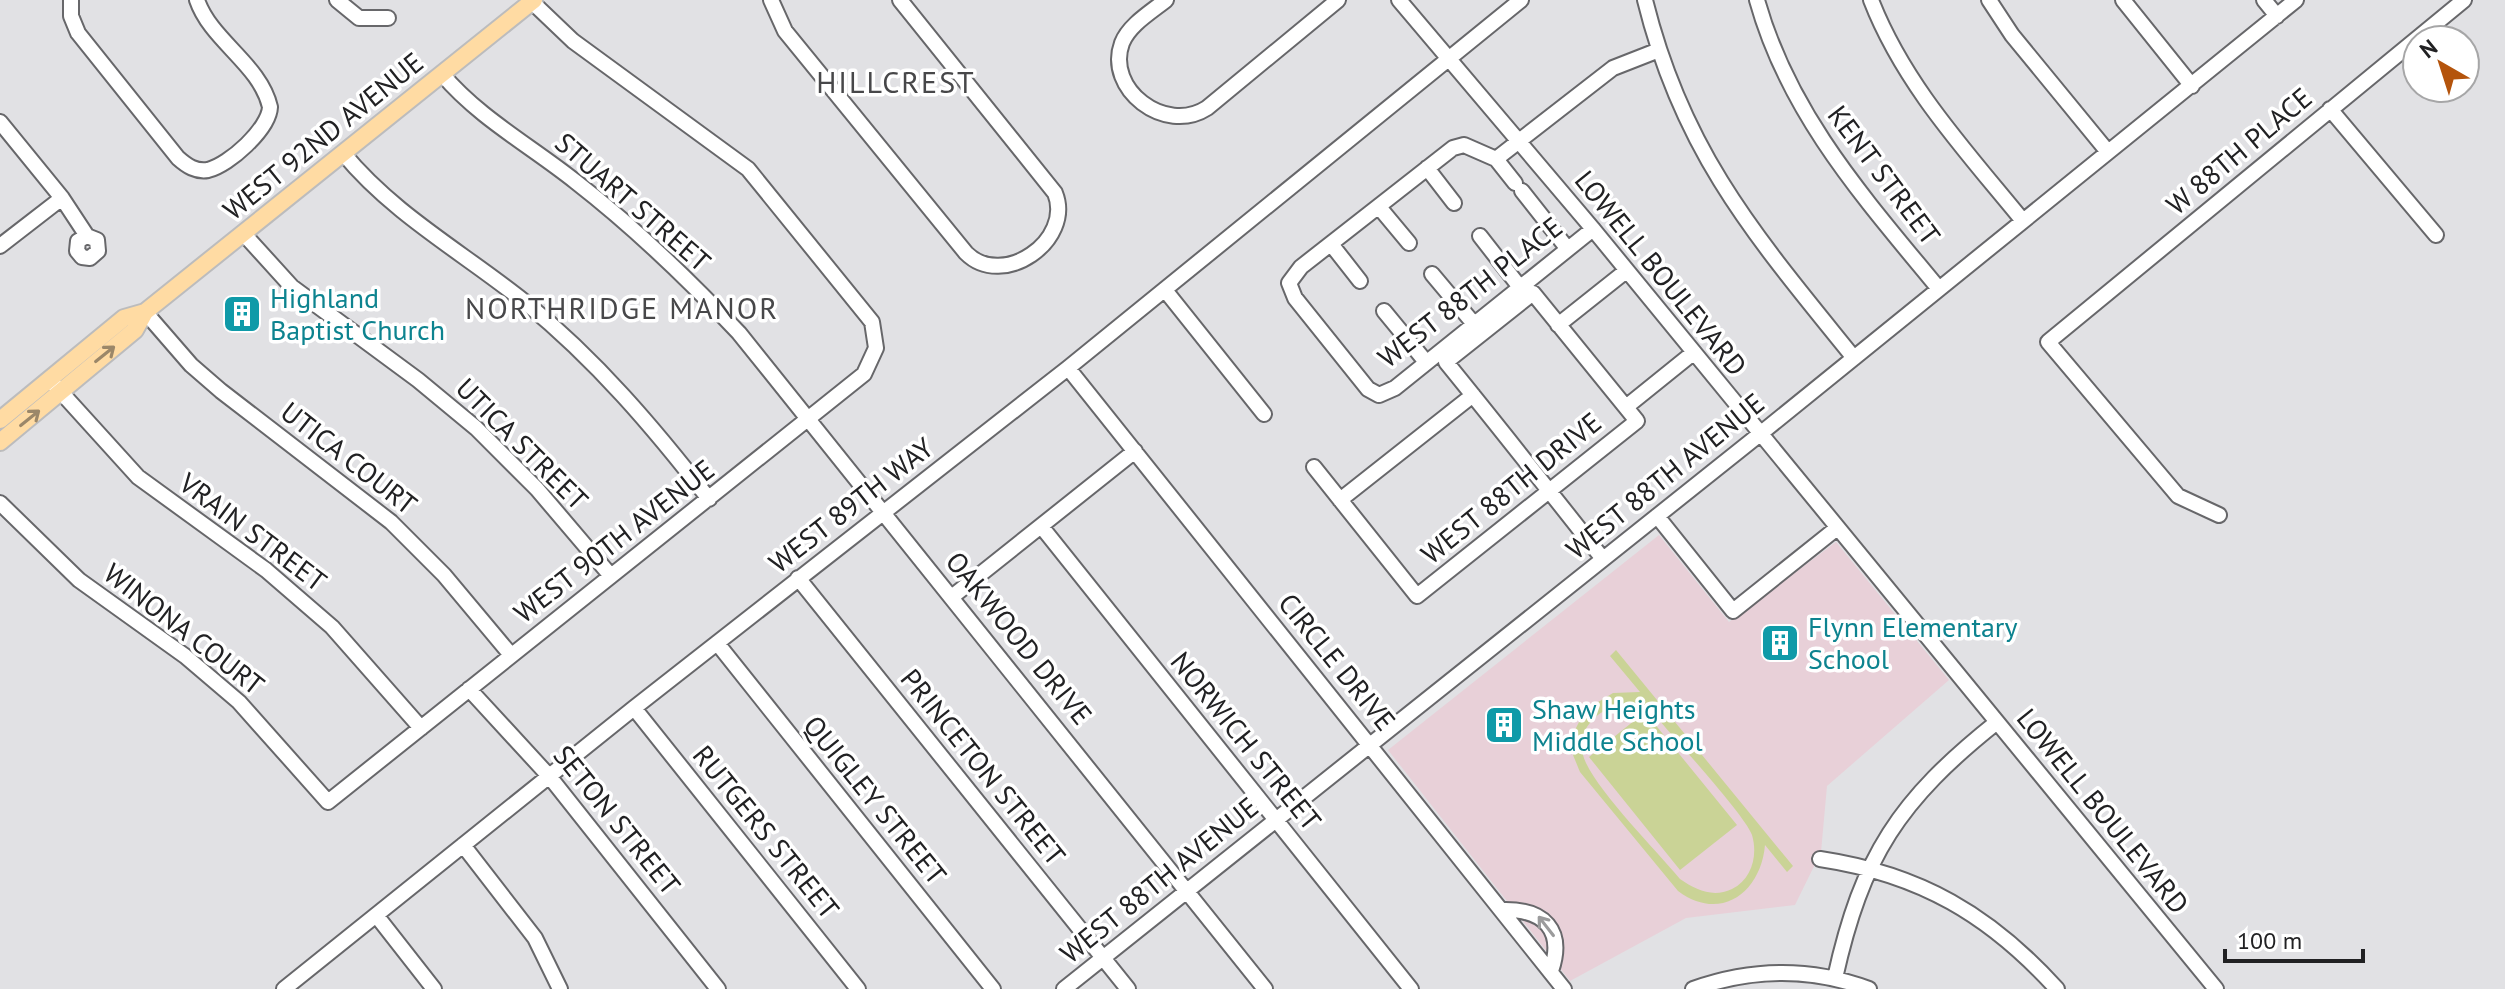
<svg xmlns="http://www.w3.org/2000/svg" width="2505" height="989" font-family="'PT Sans',sans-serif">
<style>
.education{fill:#e8d0d8}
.green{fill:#cad396;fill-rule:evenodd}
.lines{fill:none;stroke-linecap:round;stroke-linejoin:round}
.minor-casing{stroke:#67676a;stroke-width:18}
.major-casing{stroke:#bcbcbd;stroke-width:20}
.minor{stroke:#fff;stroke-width:14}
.major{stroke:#ffdba3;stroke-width:16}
.oneway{stroke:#9b8769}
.oneway2{stroke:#9b9b9c}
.labels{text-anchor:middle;stroke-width:7;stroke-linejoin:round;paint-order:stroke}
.street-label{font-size:28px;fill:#212123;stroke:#fff}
.culture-label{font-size:28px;fill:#0d838f;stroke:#fff;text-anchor:start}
.neighbourhood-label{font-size:30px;letter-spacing:2px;fill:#474749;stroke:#fff}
</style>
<rect width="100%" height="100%" fill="#e1e1e4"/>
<path class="education" d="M1659,535L1729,622L1836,542L1949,680L1827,786L1821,852L1795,905L1686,918L1570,981L1388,750Z"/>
<path class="green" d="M1616,650L1793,866L1787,872L1765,845C1761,892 1721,923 1678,891L1580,772L1573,755L1574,732L1585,710L1613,693L1640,692L1610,656ZM1627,703L1642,706L1654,714C1672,736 1745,815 1752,835C1758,855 1752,879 1732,889C1713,898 1696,890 1680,879C1655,849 1602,796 1586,763C1571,732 1598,707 1627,703Z
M1645,712L1737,825L1680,870L1589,757Z"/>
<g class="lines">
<defs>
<path id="minor" d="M71,0V16L78,33L178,158C187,166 196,172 208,170C229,165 269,129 270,107C260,64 211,41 197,0
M337,0L359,18H388
M771,0L785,31L966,253C1003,290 1074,240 1055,193L900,0
M1166,0C1151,12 1129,25 1122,43C1105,89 1165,135 1207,108L1338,0
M1399,0L1593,229L2216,989
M1645,0C1683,154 1757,238 1854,358
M1757,0C1789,115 1865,199 1939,289
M1871,0C1904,85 1966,151 2023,221
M1989,0L2012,35L2108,152
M2123,0L2192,86
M2264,0L2277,16
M442,74C479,118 531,146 576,182C634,227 688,279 739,333L1265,989
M2330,109L2436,235
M0,122L62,198L87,236L97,240L98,251L90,258L82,257L77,251L78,241L87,236
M343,153C394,215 464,253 526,303C596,360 654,428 709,499
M1496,159L1515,183
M1427,168L1454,203
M1522,191L1567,248
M1379,207L1409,243
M1593,229L1395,388L1379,395L1368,389L1295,298L1289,283L1301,267L1453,148L1464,145L1496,159L1613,68L1659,50
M243,233L292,287L418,380L476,428L537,489L611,576
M1480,236L1519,286
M1331,244L1360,281
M0,246L62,198
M1432,274L1474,324
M1165,290L1264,414
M1384,311L1426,362
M145,312L191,365L221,391L391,522L444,575L511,655
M1558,325L1626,271
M1068,368L1564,989
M50,380L138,477L266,570L332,627L421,728
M1626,407L1693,353
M1314,467L1417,596C1491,538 1564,479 1637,421L1533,293L1446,362C1499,427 1551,493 1603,559
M1340,500L1473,395
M0,503L79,580L185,656L239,702L328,802L864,374L876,348L872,322L748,169L573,41L530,0
M2219,515L2178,496L2048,342L2464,0
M1657,516L1733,611L1837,528
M1041,526L1411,989
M798,578L1128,989
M953,596L1135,451
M717,643L993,989
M469,689L549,776L718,989
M634,708L858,989
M463,845L535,938L560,989
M1820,859C1920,874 1990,915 2057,989
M1503,910C1544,909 1565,930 1551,971
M376,915L434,989
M1835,978C1862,856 1899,800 1997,722
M284,989L634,708L1068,368L1521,0
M1064,989L1760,434L2296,0
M1693,989C1752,968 1810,967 1869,989"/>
<path id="major" d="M0,420L124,318L145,312L534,0
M0,442L135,330L145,312"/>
</defs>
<use href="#minor" class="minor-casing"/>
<use href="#major" class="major-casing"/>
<use href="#minor" class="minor"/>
<use href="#major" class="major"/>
</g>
<defs><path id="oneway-shaft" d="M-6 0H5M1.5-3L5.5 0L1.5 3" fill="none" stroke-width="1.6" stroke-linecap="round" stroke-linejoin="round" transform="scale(2)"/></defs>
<g class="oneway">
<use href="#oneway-shaft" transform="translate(105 354) rotate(-39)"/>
<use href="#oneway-shaft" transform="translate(30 418) rotate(-39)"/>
</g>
<use class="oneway2" href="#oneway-shaft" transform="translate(1546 926) rotate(-128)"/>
<defs>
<symbol id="building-square" viewBox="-11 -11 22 22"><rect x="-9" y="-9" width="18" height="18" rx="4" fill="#0f9aa8" stroke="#fff"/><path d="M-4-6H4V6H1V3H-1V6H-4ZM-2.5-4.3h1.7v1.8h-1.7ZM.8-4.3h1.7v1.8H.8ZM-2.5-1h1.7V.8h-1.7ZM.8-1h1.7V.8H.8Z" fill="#fff"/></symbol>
</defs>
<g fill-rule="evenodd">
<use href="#building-square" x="220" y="292" width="44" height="44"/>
<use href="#building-square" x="1758" y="621" width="44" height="44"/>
<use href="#building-square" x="1482" y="703" width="44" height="44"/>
</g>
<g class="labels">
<g class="street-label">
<text transform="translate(323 136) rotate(-39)" y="10">WEST 92ND AVENUE</text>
<text transform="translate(2239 151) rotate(-40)" y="10">W 88TH PLACE</text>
<text transform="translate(1884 175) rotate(53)" y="10">KENT STREET</text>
<text transform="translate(633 202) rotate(41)" y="10">STUART STREET</text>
<text transform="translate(1661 273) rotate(51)" y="10">LOWELL BOULEVARD</text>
<text transform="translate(1470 292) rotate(-38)" y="10">WEST 88TH PLACE</text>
<text transform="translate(522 444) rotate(45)" y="10">UTICA STREET</text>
<text transform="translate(349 458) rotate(38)" y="10">UTICA COURT</text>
<text transform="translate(1665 476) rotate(-39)" y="10">WEST 88TH AVENUE</text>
<text transform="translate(1511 488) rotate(-39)" y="10">WEST 88TH DRIVE</text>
<text transform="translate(851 505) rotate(-38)" y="10">WEST 89TH WAY</text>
<text transform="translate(253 532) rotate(37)" y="10">VRAIN STREET</text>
<text transform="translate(614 541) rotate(-38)" y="10">WEST 90TH AVENUE</text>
<text transform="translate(184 629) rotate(38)" y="10">WINONA COURT</text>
<text transform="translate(1019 638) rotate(51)" y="10">OAKWOOD DRIVE</text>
<text transform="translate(1337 662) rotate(51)" y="10">CIRCLE DRIVE</text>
<text transform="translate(1246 741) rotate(51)" y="10">NORWICH STREET</text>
<text transform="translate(983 767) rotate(51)" y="10">PRINCETON STREET</text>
<text transform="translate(875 800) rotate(51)" y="10">QUIGLEY STREET</text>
<text transform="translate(2103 811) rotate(51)" y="10">LOWELL BOULEVARD</text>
<text transform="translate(617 820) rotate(51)" y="10">SETON STREET</text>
<text transform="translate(766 832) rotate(51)" y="10">RUTGERS STREET</text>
<text transform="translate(1159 880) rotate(-39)" y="10">WEST 88TH AVENUE</text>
</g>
<g class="culture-label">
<text x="270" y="308">Highland<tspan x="270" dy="32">Baptist Church</tspan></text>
<text x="1808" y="637">Flynn Elementary<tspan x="1808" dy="32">School</tspan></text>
<text x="1532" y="719">Shaw Heights<tspan x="1532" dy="32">Middle School</tspan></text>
</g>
<g class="neighbourhood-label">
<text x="896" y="93">HILLCREST</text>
<text x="622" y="319">NORTHRIDGE MANOR</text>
</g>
</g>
<g transform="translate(2441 64) rotate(321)"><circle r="38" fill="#ffffff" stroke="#a6a6a7" stroke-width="2"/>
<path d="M0-6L14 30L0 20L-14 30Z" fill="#b4540c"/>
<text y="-12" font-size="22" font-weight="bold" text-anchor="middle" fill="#212123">N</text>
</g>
<path d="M2225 949v12h138v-12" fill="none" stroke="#212123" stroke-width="4"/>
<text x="2237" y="949" font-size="24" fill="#212123" stroke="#ffffff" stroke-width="6" paint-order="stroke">100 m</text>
</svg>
